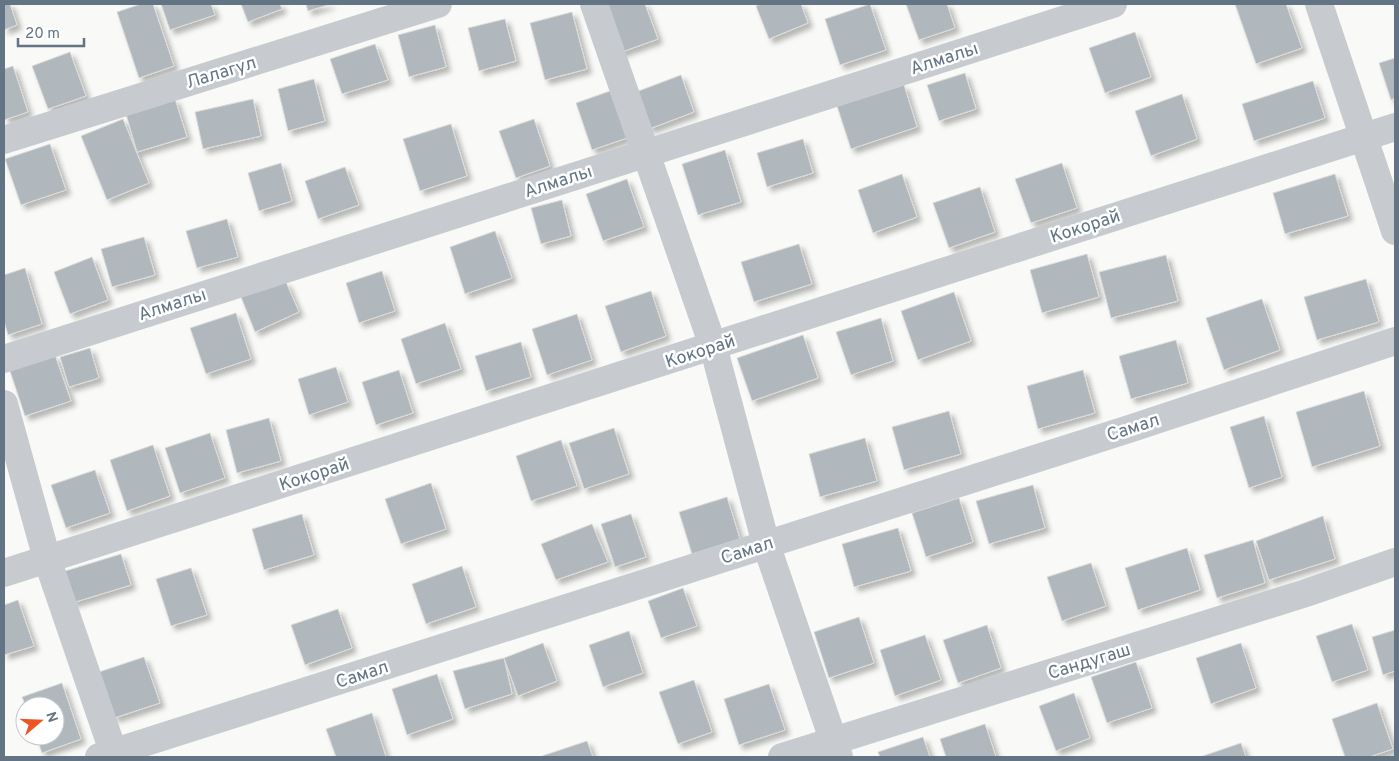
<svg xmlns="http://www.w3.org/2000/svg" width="1399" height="761" font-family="Overpass,sans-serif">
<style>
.building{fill:#b0b8be;stroke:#dbdbd9;filter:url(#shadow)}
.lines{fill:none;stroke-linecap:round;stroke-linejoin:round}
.minor{stroke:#c7cbcf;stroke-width:28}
.labels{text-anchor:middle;stroke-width:5;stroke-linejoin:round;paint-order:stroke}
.street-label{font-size:18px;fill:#637584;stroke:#fff}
</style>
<defs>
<filter id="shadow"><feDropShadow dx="4.5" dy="4.5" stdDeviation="2.5" flood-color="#0004"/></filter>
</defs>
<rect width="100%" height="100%" fill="#f9f9f7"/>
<path class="building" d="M4,4H10L17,25L4,30Z
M141,4H153L174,66L139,78L117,12Z
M161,4H211L215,15L170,30Z
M241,4H280L282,9L248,22Z
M306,4H331L308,11Z
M601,4H645L658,39L619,53Z
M761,4H801L808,23L769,39L756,6Z
M870,4L886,50L840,65L825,19Z
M906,4H947L955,28L919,40Z
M1235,4H1286L1302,48L1256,64Z
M572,12L587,69L545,80L530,23Z
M505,19L516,61L479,71L468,28Z
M435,25L446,67L409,77L398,35Z
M1135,32L1151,77L1105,93L1089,48Z
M375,44L388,80L342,94L330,59Z
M70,52L86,96L48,109L32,66Z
M1395,58V98L1391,100L1379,63Z
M13,66L28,112L4,120V69Z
M965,73L976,109L939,121L927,85Z
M681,75L694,112L649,129L636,92Z
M314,79L325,121L288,131L278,89Z
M1313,81L1325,118L1254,141L1242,104Z
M904,85L917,127L851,149L837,106Z
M610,91L627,138L592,150L576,103Z
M1182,94L1197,139L1151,156L1135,111Z
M175,99L187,137L137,152L126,114Z
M253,99L261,136L203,149L195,112Z
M123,119L149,183L107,200L81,136Z
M534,119L550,166L516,178L499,131Z
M451,124L467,176L420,191L403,139Z
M803,139L813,173L767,187L757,153Z
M50,144L66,190L21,205L5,159Z
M725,150L741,202L698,215L682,164Z
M281,163L292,201L259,211L248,173Z
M1062,163L1077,208L1031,223L1015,179Z
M345,167L359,205L318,219L305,181Z
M902,174L917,217L873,233L858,190Z
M1335,174L1348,216L1285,234L1273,193Z
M627,179L644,227L603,241L586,194Z
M980,187L995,232L949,248L933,203Z
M562,200L571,236L541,244L531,208Z
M227,219L238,257L197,268L186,231Z
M495,231L512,278L465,294L450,247Z
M144,237L155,275L112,287L101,249Z
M799,244L812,284L754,302L741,262Z
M1087,254L1099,297L1042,313L1030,270Z
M1166,255L1178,301L1111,318L1099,272Z
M92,257L108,300L70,314L54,272Z
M25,268L42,324L8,335L4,321V275Z
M382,271L395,311L359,323L346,283Z
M1366,279L1379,322L1317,340L1304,297Z
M286,282L299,312L255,332L241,297Z
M651,291L666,336L621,352L605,306Z
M954,292L971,341L918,360L901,311Z
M1262,299L1280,350L1224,370L1206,318Z
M236,313L251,359L206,374L190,328Z
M577,314L592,360L547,375L532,329Z
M881,318L893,361L851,375L836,332Z
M445,323L461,369L416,384L401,339Z
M803,335L818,378L752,401L737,358Z
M1176,340L1188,383L1131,399L1119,356Z
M521,342L531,377L486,391L475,356Z
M90,348L99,378L69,387L60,357Z
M55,355L71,401L25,416L10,371Z
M336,367L348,402L309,415L298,379Z
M399,370L413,413L376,425L362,382Z
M1083,370L1095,413L1038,429L1027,386Z
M1364,391L1380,446L1312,467L1296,412Z
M949,411L961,454L904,470L892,427Z
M1264,416L1282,477L1249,488L1230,427Z
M269,418L281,461L237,473L226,430Z
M614,428L629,474L584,489L569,443Z
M210,433L225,478L180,493L165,448Z
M865,438L877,481L820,497L809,454Z
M561,440L577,486L531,501L516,456Z
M153,445L170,496L127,511L110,460Z
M95,470L110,513L66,528L51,485Z
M431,483L446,529L401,544L385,499Z
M1033,485L1045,528L989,544L976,501Z
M727,497L740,539L692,554L679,512Z
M959,498L973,542L926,557L912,513Z
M302,514L314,555L264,570L252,529Z
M631,514L646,557L615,567L601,524Z
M1323,516L1335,559L1269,580L1256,541Z
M592,524L608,562L556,580L541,544Z
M898,528L911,571L854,587L842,544Z
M1253,540L1265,583L1217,598L1204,555Z
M1187,548L1200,590L1138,610L1125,568Z
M121,554L131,585L72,603L62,572Z
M1091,563L1106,606L1062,621L1047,577Z
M462,566L476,607L426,624L412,584Z
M191,568L207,615L171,626L156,579Z
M683,588L697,626L661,638L648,601Z
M18,600L34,646L4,655V605Z
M338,609L352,648L305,665L291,625Z
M859,617L874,663L829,678L814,632Z
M1352,624L1368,670L1332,682L1316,636Z
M987,625L1001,668L958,683L943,640Z
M1395,630V671L1383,675L1372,637Z
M629,631L643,673L603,687L589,645Z
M925,635L941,680L895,696L880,650Z
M543,643L557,681L518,696L504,658Z
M1241,643L1256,688L1211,704L1196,658Z
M144,657L160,703L114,718L99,672Z
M504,658L512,694L465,709L453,671Z
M1136,662L1152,708L1107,723L1091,677Z
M437,674L453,719L407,735L392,689Z
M694,680L712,732L678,744L659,692Z
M62,683L81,739L42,753L36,736H55V706H26L22,697Z
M769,684L785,730L739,745L724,699Z
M1074,693L1090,738L1056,751L1039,706Z
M1377,703L1393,749L1369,757H1345L1332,719Z
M372,713L386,757H336L326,729Z
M985,724L996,757H946L940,739Z
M923,737L930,757H880L878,752Z
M587,741L593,757H542V756Z
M1241,743L1246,757H1200Z"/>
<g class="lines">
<path class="minor" d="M594,4L713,346L766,544L839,757
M1319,4L1395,231
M4,140L438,4
M4,359L1113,4
M4,404L47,559L115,757
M4,573L1395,127
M99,757L1129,429L1395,341
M782,757L1306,593L1395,562"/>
</g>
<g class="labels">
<g class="street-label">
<text transform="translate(944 58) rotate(-18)" y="6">Алмалы</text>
<text transform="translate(221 72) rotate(-17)" y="6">Лалагул</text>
<text transform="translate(558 181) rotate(-18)" y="6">Алмалы</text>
<text transform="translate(1085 226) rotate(-18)" y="6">Кокорай</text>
<text transform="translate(172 304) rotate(-18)" y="6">Алмалы</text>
<text transform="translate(700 351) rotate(-18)" y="6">Кокорай</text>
<text transform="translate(1133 427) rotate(-18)" y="6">Самал</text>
<text transform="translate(314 474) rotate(-18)" y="6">Кокорай</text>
<text transform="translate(747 550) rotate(-18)" y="6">Самал</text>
<text transform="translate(1089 661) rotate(-17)" y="6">Сандугаш</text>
<text transform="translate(362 674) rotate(-18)" y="6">Самал</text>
</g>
</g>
<rect width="1399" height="761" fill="none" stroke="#637584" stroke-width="10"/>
<g transform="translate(40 721) rotate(71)"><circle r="24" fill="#ffffff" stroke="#c1c8ce"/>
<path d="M0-4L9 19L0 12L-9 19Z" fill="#ec5625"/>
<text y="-8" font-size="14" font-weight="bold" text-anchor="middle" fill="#637584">N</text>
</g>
<path d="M18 38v8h66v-8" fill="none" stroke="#637584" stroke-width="2.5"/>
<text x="25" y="38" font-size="15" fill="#637584" stroke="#ffffff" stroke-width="4" paint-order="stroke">20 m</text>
</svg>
